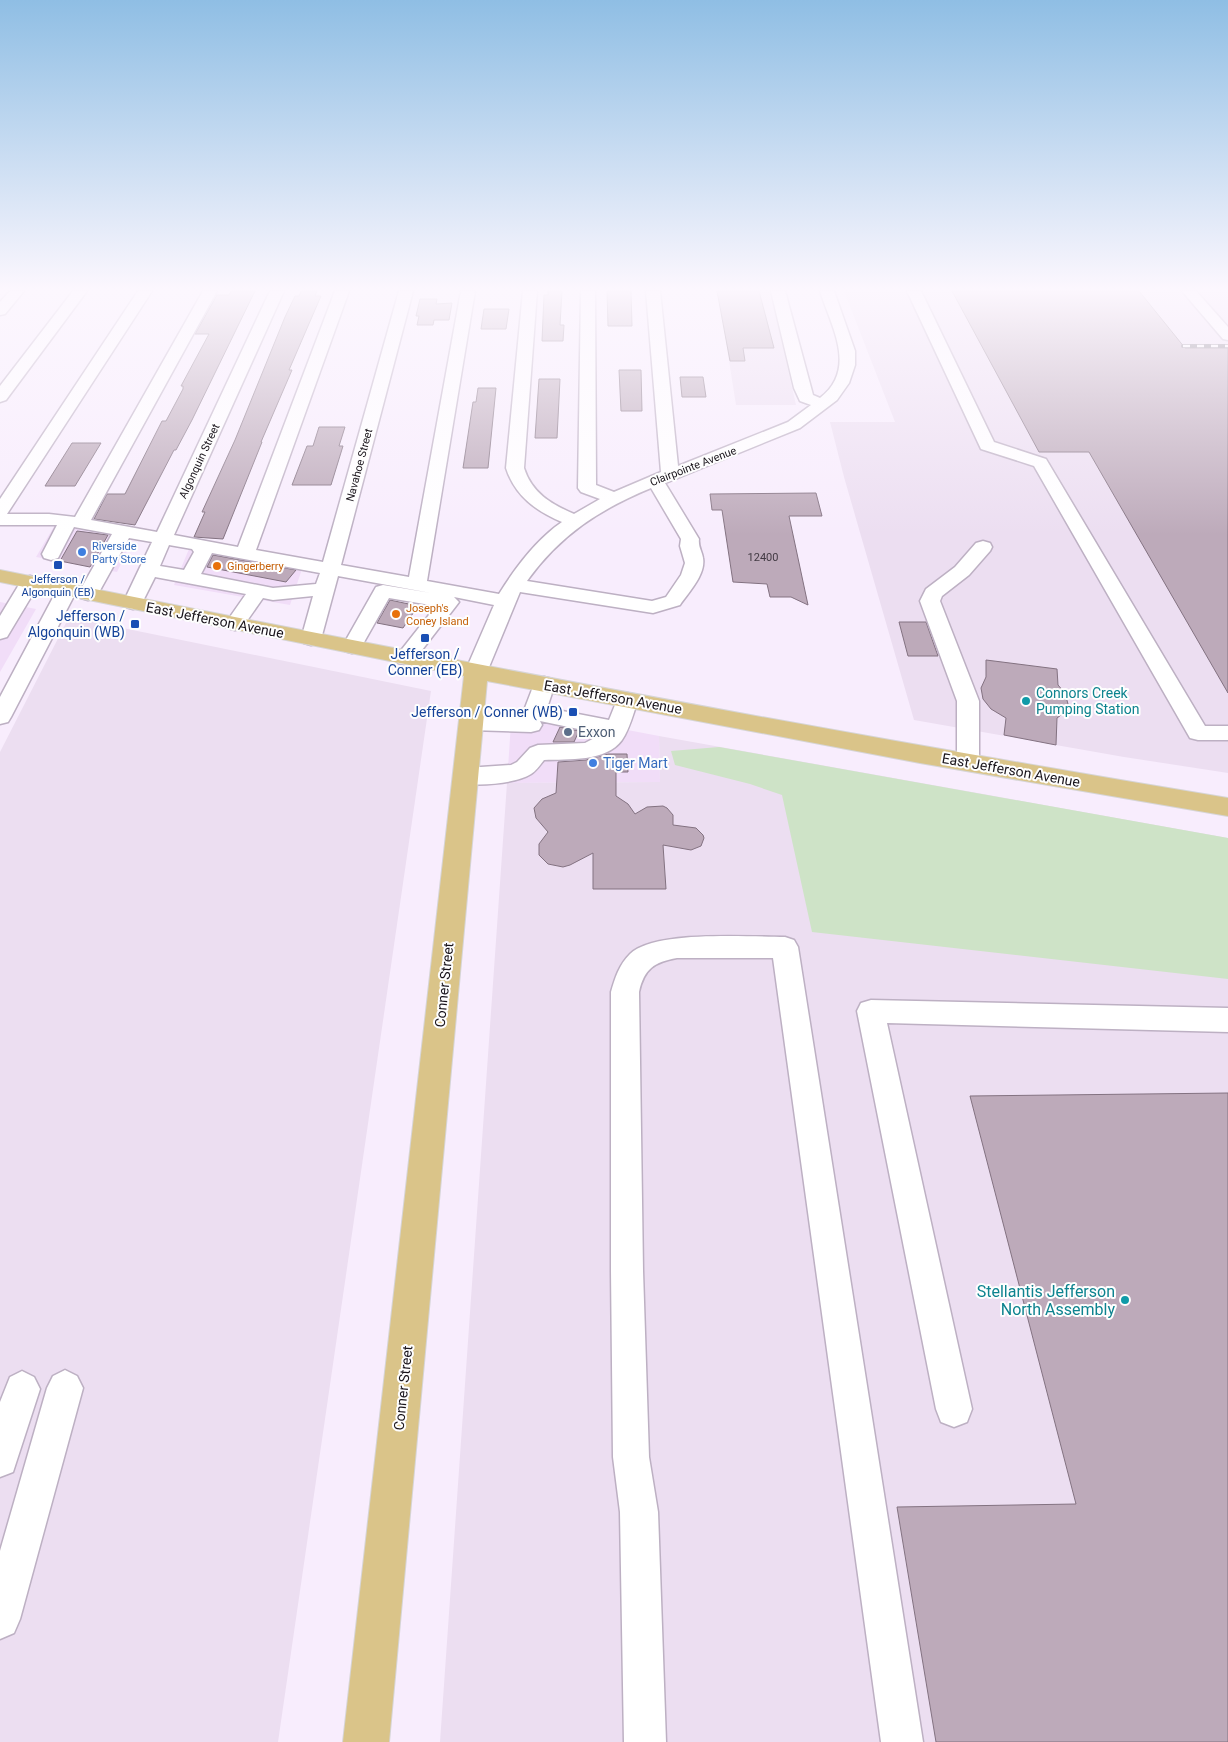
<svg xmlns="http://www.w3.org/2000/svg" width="1228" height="1742" font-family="Roboto,sans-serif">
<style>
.built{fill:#f1ddf8}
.industrial{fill:#ecdef1}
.green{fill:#cee3c7}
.building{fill:#bdaaba;stroke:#837281}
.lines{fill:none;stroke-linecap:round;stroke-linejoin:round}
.minor-casing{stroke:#bdb0c3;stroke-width:3}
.major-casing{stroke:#d6d5d6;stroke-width:2}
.minor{fill:#fff;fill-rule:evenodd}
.major{fill:#dac489;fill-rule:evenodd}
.rail-casing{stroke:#726b76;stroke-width:4}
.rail{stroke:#fefefe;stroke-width:2.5;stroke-dasharray:7;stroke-linecap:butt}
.shop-dot{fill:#3f7fe0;stroke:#fefefe;stroke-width:2}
.transit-dot{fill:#1a4fb4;stroke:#fefefe;stroke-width:2}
.food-dot{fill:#e8710a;stroke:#fefefe;stroke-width:2}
.culture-dot{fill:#0f9aa8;stroke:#fefefe;stroke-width:2}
.service-dot{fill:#5c6f8a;stroke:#fefefe;stroke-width:2}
.labels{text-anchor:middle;stroke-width:4;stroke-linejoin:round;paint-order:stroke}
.far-street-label{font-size:11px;fill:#19141b;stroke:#fefefe}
.far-shop-label{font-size:11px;fill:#366cbe;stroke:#fefefe;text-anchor:start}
.number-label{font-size:11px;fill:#423a43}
.far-food-label{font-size:11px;fill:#c56008;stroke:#fefefe;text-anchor:start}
.far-transit-label{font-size:11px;fill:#164399;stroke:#fefefe}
.transit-label{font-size:14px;fill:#164399;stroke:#fefefe;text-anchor:end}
.street-label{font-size:14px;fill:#19141b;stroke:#fefefe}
.culture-label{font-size:14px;fill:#0d838f;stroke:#fefefe;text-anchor:start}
.service-label{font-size:14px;fill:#4e5e75;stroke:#fefefe;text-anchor:start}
.shop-label{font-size:14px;fill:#366cbe;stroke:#fefefe;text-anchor:start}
.near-culture-label{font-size:16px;fill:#0d838f;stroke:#fefefe;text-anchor:end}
</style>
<rect width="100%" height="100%" fill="#f8edfd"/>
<path class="built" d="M56,523L134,537L117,572L36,557Z
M189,549L302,569L290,605L174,585Z
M0,602L36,609L0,672Z
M512,708L659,736L660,782L507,783Z"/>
<path class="industrial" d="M718,291H770L796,405H736Z
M844,291H1228V773L1124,757L914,720L844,477L830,422H895Z
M69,617L431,691L278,1742H0V752Z
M659,736L1228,838V1742H440L507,783L660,782Z"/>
<path class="green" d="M719,747L1228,838V979L812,932L782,795L750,784L675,765L671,751Z"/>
<path class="building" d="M231,291H255L192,420L176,450H174L135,525L94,519L107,494H125L162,421H166L183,389V386H181L209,334H195L217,295H229Z
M301,291H317L315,296H321L289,370H292L261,442H262L223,539L194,537L205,512H202L235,440L285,317L295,296H299Z
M548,291H562L560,325H564L563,341H542L544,295H548Z
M607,291H631L632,326H608Z
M717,291H759L774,348H743L745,361H730Z
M952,291H1139L1185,348H1228V693L1089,452H1039Z
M420,299H437L436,304L452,303L449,320H434L433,325H417L419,316H416Z
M484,309H509L506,329H481Z
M619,370H641L642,411H621Z
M680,377H703L706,397H682Z
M539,379H560L557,438H535Z
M478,388H496L488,468H463L473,402H476Z
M319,427H345L339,446H343L331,485H292L307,446H313Z
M72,443H101L75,486H45Z
M816,493L822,516H789L808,605L791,597H770L767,584L733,582L722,510H712L710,494Z
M77,531L108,535L90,567L60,561Z
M213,555L296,570L286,582L207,567Z
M390,600L418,606L403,628L377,623Z
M899,622H926L938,656H908Z
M986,660L1057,669L1058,685L1065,693L1068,704L1064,713L1057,718L1056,745L1004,735L1006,718L991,709L983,699L981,688L986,677Z
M560,727L579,731L574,742H553Z
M608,754H627L628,772H616V796L628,804L635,814L647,807L663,806L667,808L673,815V825L696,828L703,835L704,838L701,846L691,850L663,845L666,889H593V853L570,865L563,867L548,864L539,855V844L548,832L536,818L534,808L542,799L556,793L558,762L586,760Z
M1228,1093V1742H936L897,1507L1076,1504L970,1096Z"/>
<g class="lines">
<defs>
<path id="minor" d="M10,291H24L5,314L0,315V302Z
M73,291H87L6,400L0,402V386Z
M138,291H152L7,514H49L75,517L203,291H217L91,520L157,532L270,291H284L174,535L238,547L335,291H349L256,550L323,562L399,291H413L341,565L409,577L461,291H475L427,581L499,594C515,568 537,539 562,522C536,511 515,496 506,468L523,291H537L524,468C532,493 551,504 574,514L600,499L581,492L578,488L581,291H595L596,485L614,492L661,472L646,291H660L678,466L788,422L811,405L800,401L794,388L771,291H785L813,395L820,398C858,369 831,326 820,291H834L855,351V365L849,383L837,400L800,428L665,483L699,539C698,547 702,551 703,558C706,575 688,593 680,605L653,613L520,592L487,672L483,677L476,679L469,677L465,672L494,605L454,597L459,602L456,606L412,663L405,664L398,663L395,658L436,606L389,598L359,651L352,653L345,651L342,647L376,587L383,585L431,593L338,576L321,639L318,643L311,645L304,643L301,639L313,596L273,600L263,598L242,628L235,630L228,628L225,624L246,594L155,577L140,607L133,609L126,607L123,603L152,542L129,538L98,594L95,598L88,600L81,598L78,594L112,534L74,527L58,558L51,560L44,558L42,554L57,525H0V499ZM651,488L681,539L680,546L685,563L681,575L666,597L652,601L527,581C560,535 600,509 651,488ZM169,545L192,549L194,552L184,570L160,566ZM212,553L320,573L316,584L273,588L201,574Z
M907,291H921L994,442L1046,459L1205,726H1228V740H1198L1190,738L1034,466L981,449Z
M1182,291H1196L1228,327V340L1223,339Z
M983,541L990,543L992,547L990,551L969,575L942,596L940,601L979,701V762L976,767L968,770L960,767L957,762V701L920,601L926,589L955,567L976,543Z
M30,576L37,578L40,582L7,637L0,639V616L23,578Z
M67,584L74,586L77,590L11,717L8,722L0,724V697L57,590L60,586Z
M544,677L552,679L555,684L547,708L609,720L619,695L627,693L635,695L638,700C633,714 630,728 622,740C606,762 568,759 544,760C540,765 536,771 531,774C515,784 475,787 458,782L454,776L458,770L466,768L511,765L517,762L530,748L538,745L585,743L602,734L540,721L542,725L539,730L531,732L471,730L463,728L460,723L463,718L471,716L526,718L523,713L536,679Z
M785,937L794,940L798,947L923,1742H881L773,958H677C654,962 644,969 639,992L643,1271L649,1457L658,1512L666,1742H624L620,1512L613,1457L611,1271V992C615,978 619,965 630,954C655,930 749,937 785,937Z
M871,1000L1228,1008V1032L887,1023L972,1409L967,1422L954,1427L941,1422L936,1409L857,1011L861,1003Z
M65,1370L77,1376L83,1388L20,1619L14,1633L0,1639V1551L47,1388L53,1376Z
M22,1371L34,1377L40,1389L13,1472L0,1477V1402L10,1377Z"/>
<path id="major" d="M0,570C408,653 817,730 1228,798V816L920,763L487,681L389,1742H343L464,676L0,582Z"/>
</defs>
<use href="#minor" class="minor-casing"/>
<use href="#major" class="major-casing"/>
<use href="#minor" class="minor"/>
<use href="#major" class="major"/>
<defs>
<path id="rail" d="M1183,346H1228"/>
</defs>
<use href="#rail" class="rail-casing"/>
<use href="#rail" class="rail"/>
</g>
<linearGradient id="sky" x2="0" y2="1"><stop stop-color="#8fbee4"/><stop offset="0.54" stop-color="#fcf7fe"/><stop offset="1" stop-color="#fcf7fe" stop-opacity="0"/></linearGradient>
<rect width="1228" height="535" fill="url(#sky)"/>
<g class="shop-dot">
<circle cx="82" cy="552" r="5"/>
<circle cx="593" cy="763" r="5"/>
</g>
<g class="transit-dot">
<rect x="53" y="560" width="10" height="10" rx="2.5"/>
<rect x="130" y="619" width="10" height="10" rx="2.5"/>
<rect x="420" y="633" width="10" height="10" rx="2.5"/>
<rect x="568" y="707" width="10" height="10" rx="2.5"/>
</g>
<g class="food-dot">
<circle cx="217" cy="566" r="5"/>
<circle cx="396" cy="614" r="5"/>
</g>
<g class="culture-dot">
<circle cx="1026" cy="701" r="5"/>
<circle cx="1125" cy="1300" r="5"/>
</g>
<circle class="service-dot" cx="568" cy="732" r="5"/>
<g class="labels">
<g class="far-street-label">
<text transform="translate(199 461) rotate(-65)" y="4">Algonquin Street</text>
<text transform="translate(359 465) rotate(-75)" y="4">Navahoe Street</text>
<text transform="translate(693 466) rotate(-21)" y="4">Clairpointe Avenue</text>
</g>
<g class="far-shop-label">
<text x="92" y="550">Riverside<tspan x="92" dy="13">Party Store</tspan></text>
</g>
<g class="number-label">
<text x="763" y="561">12400</text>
</g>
<g class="far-food-label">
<text x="227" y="570">Gingerberry</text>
<text x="406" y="612">Joseph's<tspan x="406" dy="13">Coney Island</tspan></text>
</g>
<g class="far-transit-label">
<text x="58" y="583">Jefferson /<tspan x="58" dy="13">Algonquin (EB)</tspan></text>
</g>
<g class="transit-label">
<text x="125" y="621">Jefferson /<tspan x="125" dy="16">Algonquin (WB)</tspan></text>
<text x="425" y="659" text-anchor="middle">Jefferson /<tspan x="425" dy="16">Conner (EB)</tspan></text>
<text x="563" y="717">Jefferson / Conner (WB)</text>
</g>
<g class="street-label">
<text transform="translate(215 620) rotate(11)" y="5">East Jefferson Avenue</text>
<text transform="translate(613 697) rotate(10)" y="5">East Jefferson Avenue</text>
<text transform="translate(1011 770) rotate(10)" y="5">East Jefferson Avenue</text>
<text transform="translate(444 985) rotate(-84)" y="5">Conner Street</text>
<text transform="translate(403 1388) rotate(-84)" y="5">Conner Street</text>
</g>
<g class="culture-label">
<text x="1036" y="698">Connors Creek<tspan x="1036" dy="16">Pumping Station</tspan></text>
</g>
<g class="service-label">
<text x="578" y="737">Exxon</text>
</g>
<g class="shop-label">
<text x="603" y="768">Tiger Mart</text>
</g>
<g class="near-culture-label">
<text x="1115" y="1297">Stellantis Jefferson<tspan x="1115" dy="18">North Assembly</tspan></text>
</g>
</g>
</svg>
